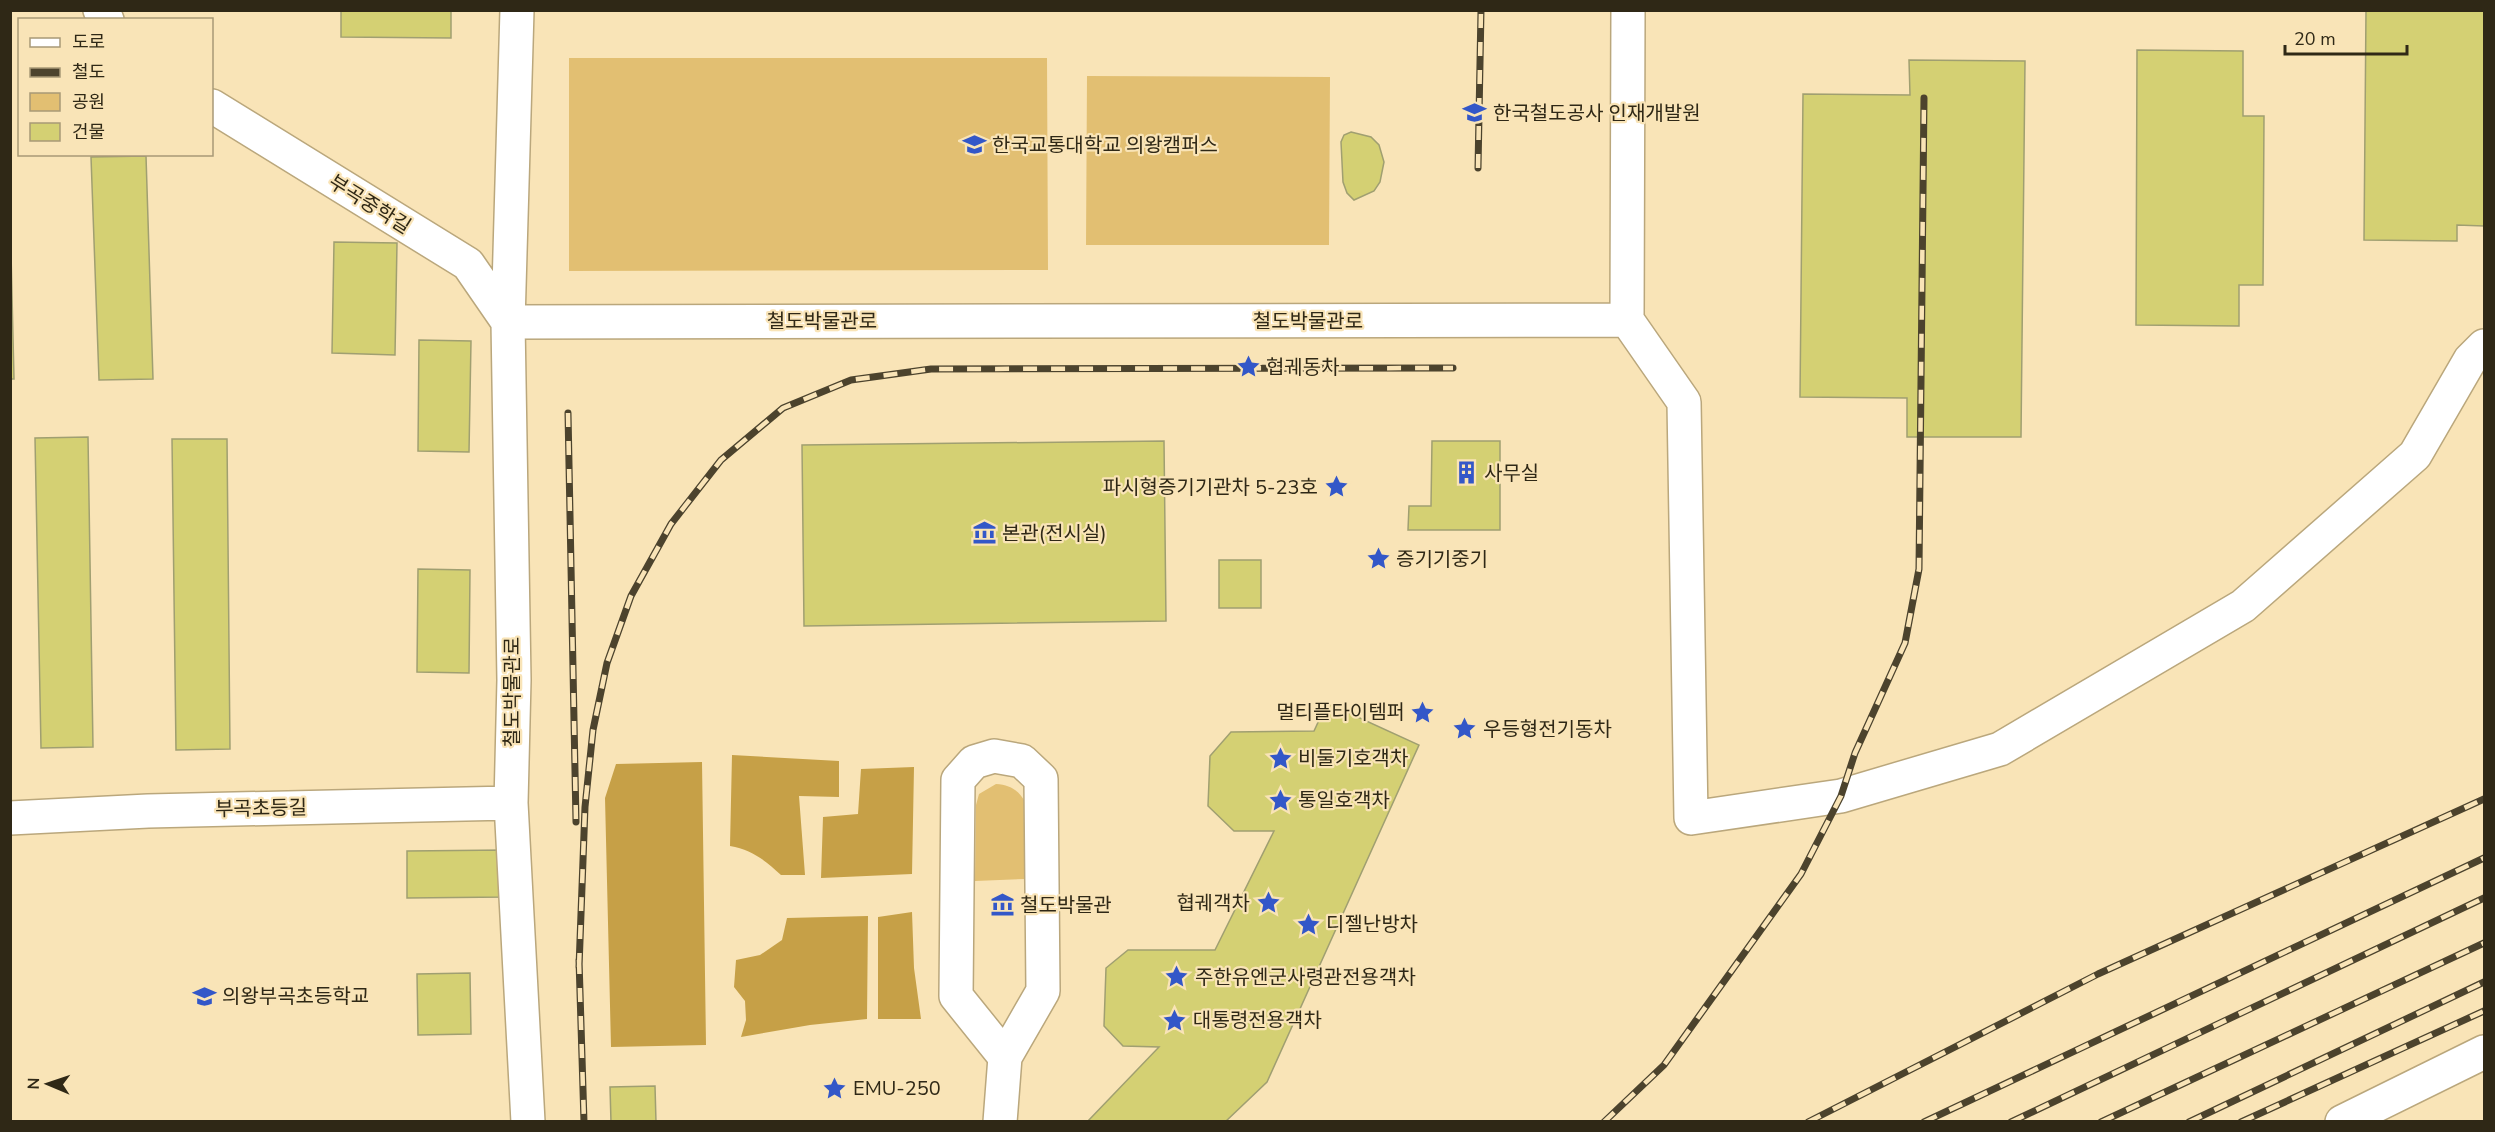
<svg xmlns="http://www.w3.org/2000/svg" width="2495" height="1132" font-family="'Nunito Sans','Noto Sans KR',sans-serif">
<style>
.green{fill:#e2bf72}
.forest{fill:#c6a047}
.building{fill:#d4d073;stroke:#a09f71;stroke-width:1.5}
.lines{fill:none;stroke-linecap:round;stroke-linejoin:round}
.minor-casing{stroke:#baa77c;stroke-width:36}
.minor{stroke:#fff;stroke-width:33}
.rail-casing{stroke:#4c432d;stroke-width:7}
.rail{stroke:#f9e4b7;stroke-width:4.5;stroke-dasharray:14;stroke-linecap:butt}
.labels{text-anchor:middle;stroke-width:4.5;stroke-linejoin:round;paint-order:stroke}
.poi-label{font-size:20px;fill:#2f2816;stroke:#f9e4b7;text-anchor:start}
.street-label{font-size:20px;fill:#2f2816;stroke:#f9e4b7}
</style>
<rect width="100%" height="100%" fill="#f9e4b7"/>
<path class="green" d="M569,58H1047L1048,270L569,271Z
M1087,76L1330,77L1329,245H1086Z
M996,784C1009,785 1017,789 1024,800L1025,879L975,881L976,805L979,794Z"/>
<path class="forest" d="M732,755L839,761V797L799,796L805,875H781C765,860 752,850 730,846Z
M702,762L706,1045L611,1047L605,798L616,764Z
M914,767L912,874L821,878L823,817L858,814L861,769Z
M912,912L914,968L921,1019H878V917Z
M868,916L867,1019L810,1025L741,1037L746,1020L745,1001L734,987L736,960L760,955L782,940L787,918Z"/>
<path class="building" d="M341,10H451V38L341,37Z
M2366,10H2484V226L2457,225V241L2364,240Z
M2137,50L2243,51V116H2264L2263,285H2239V326L2136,325Z
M1909,60L2025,61L2021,437H1907V398L1800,397L1803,94L1910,95Z
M1351,132L1371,137L1379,145L1384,162L1380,182L1374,191L1354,200L1347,193L1343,182L1341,142L1344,135Z
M146,156L153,379L99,380L91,157Z
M10,211L14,379H10Z
M334,242L397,243L395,355L332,353Z
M419,340L471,341L469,452L418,451Z
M88,437L93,747L41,748L35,438Z
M172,439H227L230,749L176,750Z
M1164,441L1166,621L804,626L802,445Z
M1432,441H1500V530H1408L1409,506H1431Z
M1219,560H1261V608H1219Z
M418,569L470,570L469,673L417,672Z
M1327,703L1419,745L1267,1082L1225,1122H1087L1159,1047L1123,1046L1104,1026L1106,968L1128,950H1215L1274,831H1234L1208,806L1210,756L1231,732L1314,731Z
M505,850V897L407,898V851Z
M470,973L471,1034L418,1035L417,974Z
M655,1086L656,1122H611L610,1087Z"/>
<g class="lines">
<defs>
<path id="minor" d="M100,10L107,20
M517,10L508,322L514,680L511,803L528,1122
M212,106L468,264L508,322
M1627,320L1684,402L1691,818L1841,796L2000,749L2243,606L2415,455L2470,360L2484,346
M1627,320L1628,10
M508,322L1627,320
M10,818L148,811L511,803
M1000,1122L1005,1057L1043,991L1041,779L1022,761L994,756L974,762L958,780L956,996L1005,1057
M2342,1122L2484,1052"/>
</defs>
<use href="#minor" class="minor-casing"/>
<use href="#minor" class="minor"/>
<defs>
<path id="rail" d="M1478,168L1481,10
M568,413L576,822
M579,960L584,1122
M579,967L585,807L593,730L607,663L631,596L671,524L721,460L783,408L851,380L931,369L1453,368
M1604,1122L1664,1065L1801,874L1841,796L1855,753L1905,643L1919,569L1924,98
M1808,1122L2098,974L2484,799
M1924,1122L2484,858
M2011,1122L2484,898
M2101,1122L2484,943
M2189,1122L2484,982
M2241,1122L2484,1011"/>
</defs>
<use href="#rail" class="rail-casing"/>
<use href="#rail" class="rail"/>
</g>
<defs>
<symbol id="university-bare" viewBox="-9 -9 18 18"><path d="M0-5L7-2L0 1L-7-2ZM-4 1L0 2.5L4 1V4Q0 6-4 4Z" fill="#3357c8" stroke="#f9e4b7" stroke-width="2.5" paint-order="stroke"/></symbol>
<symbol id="sight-bare" viewBox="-9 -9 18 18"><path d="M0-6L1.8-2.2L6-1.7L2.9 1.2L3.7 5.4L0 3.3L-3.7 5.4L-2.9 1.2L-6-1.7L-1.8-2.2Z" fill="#3357c8" stroke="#f9e4b7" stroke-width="2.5" paint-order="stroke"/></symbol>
<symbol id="building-bare" viewBox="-9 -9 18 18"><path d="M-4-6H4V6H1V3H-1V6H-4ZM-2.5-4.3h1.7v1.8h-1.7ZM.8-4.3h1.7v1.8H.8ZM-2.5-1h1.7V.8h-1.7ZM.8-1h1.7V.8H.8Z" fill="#3357c8" stroke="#f9e4b7" stroke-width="2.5" paint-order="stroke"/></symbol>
<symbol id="museum-bare" viewBox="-9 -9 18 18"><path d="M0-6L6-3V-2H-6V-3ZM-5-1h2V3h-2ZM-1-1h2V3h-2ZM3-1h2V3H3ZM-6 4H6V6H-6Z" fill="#3357c8" stroke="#f9e4b7" stroke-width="2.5" paint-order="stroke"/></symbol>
<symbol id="school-bare" viewBox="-9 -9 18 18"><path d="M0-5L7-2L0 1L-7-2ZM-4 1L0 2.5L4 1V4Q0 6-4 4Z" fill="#3357c8" stroke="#f9e4b7" stroke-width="2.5" paint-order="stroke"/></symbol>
</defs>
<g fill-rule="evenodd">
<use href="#university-bare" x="1458" y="96" width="33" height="33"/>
<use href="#university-bare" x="958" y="128" width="33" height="33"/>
<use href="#sight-bare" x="1232" y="350" width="33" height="33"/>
<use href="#building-bare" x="1450" y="456" width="33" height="33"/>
<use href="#sight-bare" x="1320" y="470" width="33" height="33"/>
<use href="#museum-bare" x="968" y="516" width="33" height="33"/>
<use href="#sight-bare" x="1362" y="542" width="33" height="33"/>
<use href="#sight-bare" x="1406" y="696" width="33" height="33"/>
<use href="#sight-bare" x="1448" y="712" width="33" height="33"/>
<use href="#sight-bare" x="1264" y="742" width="33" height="33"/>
<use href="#sight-bare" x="1264" y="784" width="33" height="33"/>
<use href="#sight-bare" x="1252" y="886" width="33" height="33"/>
<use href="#museum-bare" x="986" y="888" width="33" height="33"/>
<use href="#sight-bare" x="1292" y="908" width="33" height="33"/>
<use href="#sight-bare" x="1160" y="960" width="33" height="33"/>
<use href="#school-bare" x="188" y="980" width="33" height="33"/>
<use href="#sight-bare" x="1158" y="1004" width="33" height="33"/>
<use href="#sight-bare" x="818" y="1072" width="33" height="33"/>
</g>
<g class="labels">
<g class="poi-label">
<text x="1493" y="120">한국철도공사 인재개발원</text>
<text x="992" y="152">한국교통대학교 의왕캠퍼스</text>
<text x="1266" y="374">협궤동차</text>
<text x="1484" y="480">사무실</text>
<text x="1318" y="494" text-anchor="end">파시형증기기관차 5-23호</text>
<text x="1002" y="540">본관(전시실)</text>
<text x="1396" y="566">증기기중기</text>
<text x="1405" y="719" text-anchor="end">멀티플타이템퍼</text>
<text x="1483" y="736">우등형전기동차</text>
<text x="1298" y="765">비둘기호객차</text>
<text x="1298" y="807">통일호객차</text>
<text x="1250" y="910" text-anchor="end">협궤객차</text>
<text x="1020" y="912">철도박물관</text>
<text x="1326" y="931">디젤난방차</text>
<text x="1195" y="984">주한유엔군사령관전용객차</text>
<text x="222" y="1003">의왕부곡초등학교</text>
<text x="1193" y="1027">대통령전용객차</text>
<text x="853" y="1095">EMU-250</text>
</g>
<g class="street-label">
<text transform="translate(370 204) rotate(32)" y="7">부곡중학길</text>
<text x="822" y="328">철도박물관로</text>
<text x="1308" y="328">철도박물관로</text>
<text transform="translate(512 692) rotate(-90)" y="7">철도박물관로</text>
<text transform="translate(261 808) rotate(-1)" y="7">부곡초등길</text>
</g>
</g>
<rect width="2495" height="1132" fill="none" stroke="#2f2816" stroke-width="24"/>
<rect x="18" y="18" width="195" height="138" fill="#f9e4b7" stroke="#a89977" stroke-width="1.5"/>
<rect x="30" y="38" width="30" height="9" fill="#ffffff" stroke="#a89977" stroke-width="1.5"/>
<text x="72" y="48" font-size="18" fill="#2f2816">도로</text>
<rect x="30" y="68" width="30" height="9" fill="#4c432d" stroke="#a89977" stroke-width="1.5"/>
<text x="72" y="78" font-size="18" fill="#2f2816">철도</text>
<rect x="30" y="93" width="30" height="18" fill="#e2bf72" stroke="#a89977" stroke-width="1.5"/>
<text x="72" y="108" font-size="18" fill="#2f2816">공원</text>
<rect x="30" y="123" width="30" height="18" fill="#d4d073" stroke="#a89977" stroke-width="1.5"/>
<text x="72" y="138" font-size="18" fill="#2f2816">건물</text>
<g transform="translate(48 1084) rotate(272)" stroke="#f9e4b7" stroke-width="4.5" paint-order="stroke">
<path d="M0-4.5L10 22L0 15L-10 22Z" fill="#2f2816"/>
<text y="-9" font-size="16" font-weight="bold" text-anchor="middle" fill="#2f2816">N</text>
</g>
<path d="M2285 45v9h122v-9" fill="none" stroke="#2f2816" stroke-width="3"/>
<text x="2294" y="45" font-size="18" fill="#2f2816" stroke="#f9e4b7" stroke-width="4.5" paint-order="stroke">20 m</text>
</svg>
